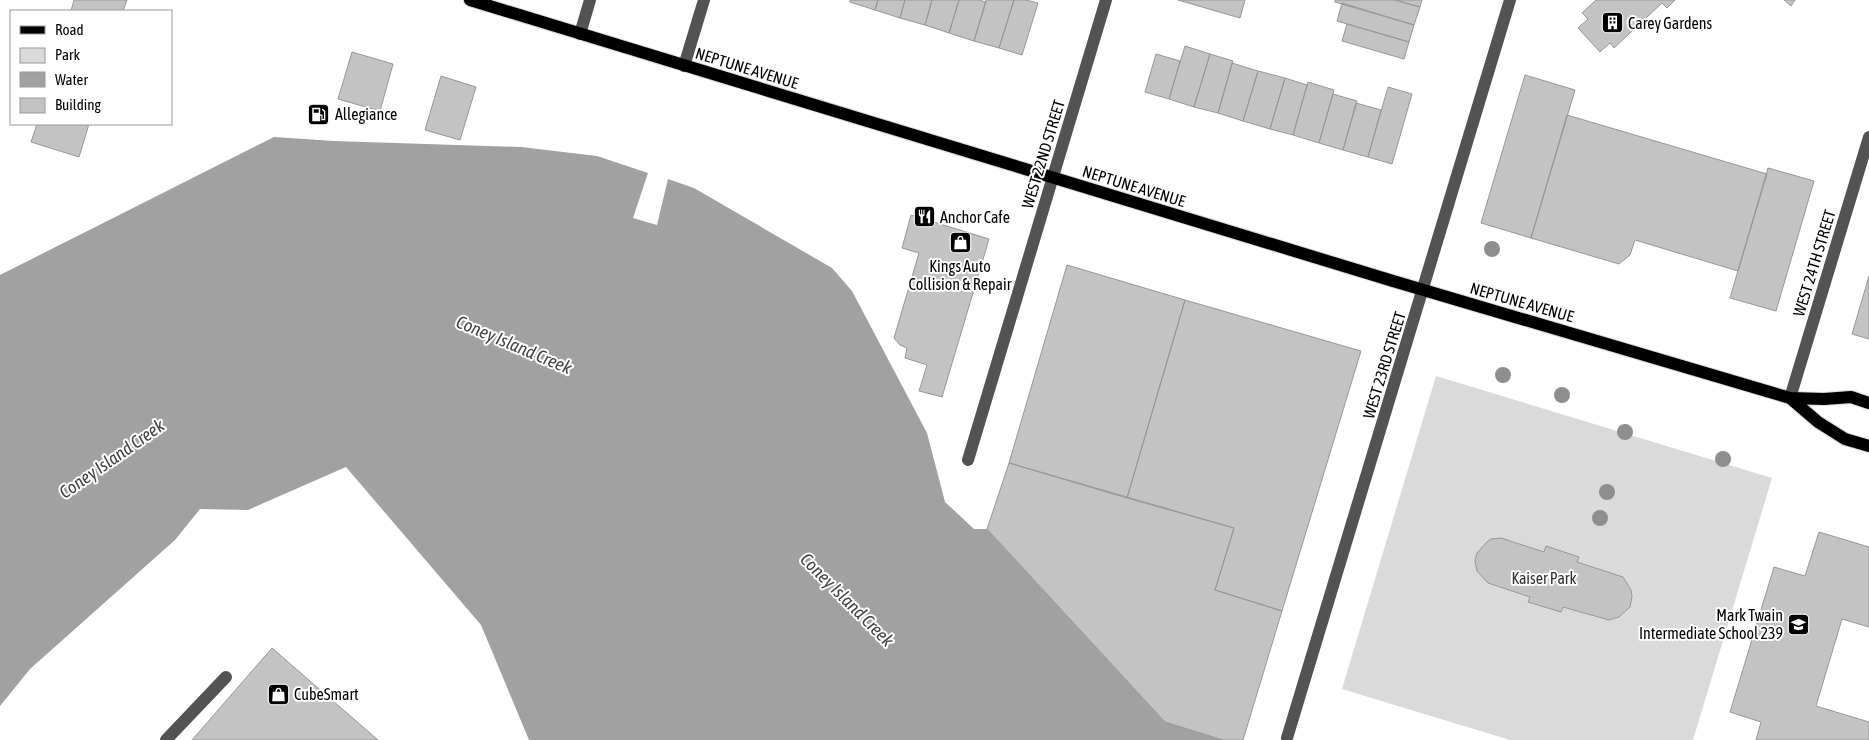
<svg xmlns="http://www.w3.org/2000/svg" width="1869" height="740" font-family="'Asap Condensed',sans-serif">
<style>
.green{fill:#dadada}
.water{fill:#a1a1a1}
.building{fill:#c3c3c3;stroke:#979797}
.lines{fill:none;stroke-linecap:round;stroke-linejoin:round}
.major-casing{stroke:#dbdbdb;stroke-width:14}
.minor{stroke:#535353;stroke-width:12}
.major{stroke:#000;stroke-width:12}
.tree{fill:#8e8e8e}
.labels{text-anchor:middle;stroke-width:4;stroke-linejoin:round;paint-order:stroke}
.poi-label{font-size:16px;fill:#000;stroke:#fff;text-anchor:start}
.street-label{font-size:16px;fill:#000;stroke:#fff}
.park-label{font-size:16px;fill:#313131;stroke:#fff}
.water-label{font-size:18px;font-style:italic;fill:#424242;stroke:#fff}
</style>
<rect width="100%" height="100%" fill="#fff"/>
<path class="green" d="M1436,376L1772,478L1693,740H1510L1342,689Z"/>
<path class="water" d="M274,137L334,141L521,147L597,156L648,173L633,218L657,225L668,179L694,188L832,268L852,291L927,433L945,502L974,529H987L1165,722L1223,740H529L481,625L346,467L248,510L200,509L175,540L30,669L0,706V275Z"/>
<path class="building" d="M74,0H127L123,11H71Z
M850,0H878L875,10L850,2Z
M878,0H905L900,18L875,10Z
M905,0H932L925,25L900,18Z
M932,0H959L949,33L925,25Z
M959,0H979L986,2L974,41L949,33Z
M986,0H1014L999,48L974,41Z
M1014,0H1026L1038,3L1022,55L999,48Z
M1178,0H1245L1240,18Z
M1335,0H1395L1420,7L1414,25L1335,2Z
M1395,0H1422L1420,7Z
M1596,0H1675L1667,8L1662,3L1614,48L1610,43L1600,52L1578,28L1588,19L1582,13Z
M1784,0H1795L1791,6Z
M1342,3L1414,25L1409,42L1337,21Z
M1347,24L1409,42L1404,59L1342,41Z
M1185,46L1210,54L1194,107L1169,99Z
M352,52L393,64L380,111L338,99Z
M1156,54L1180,61L1169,99L1145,92Z
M1210,54L1233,61L1218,113L1194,107Z
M1232,63L1258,71L1243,121L1218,113Z
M1258,71L1285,78L1270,129L1243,121Z
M1525,75L1575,90L1531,238L1481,223Z
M441,76L476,87L460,140L425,130Z
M1285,78L1307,85L1293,135L1270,129Z
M1308,82L1334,90L1319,143L1293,135Z
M1388,87L1412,94L1392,164L1368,157Z
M1333,94L1357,101L1343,150L1319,143Z
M1356,103L1381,110L1368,157L1343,150Z
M1567,115L1767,174L1738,271L1635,240L1630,255L1619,264L1531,238Z
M37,124H89L79,157L31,142Z
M1768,168L1814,181L1776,311L1730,298Z
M911,215L989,239L942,397L919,391L927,365L905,358L907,348L900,345L894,338L919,253L902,248Z
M1067,265L1185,300L1127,498L1009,463Z
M1869,276V339L1852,334Z
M1185,300L1361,351L1282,611L1215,590L1234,528L1127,498Z
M1009,463L1234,528L1215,590L1282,611L1243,740H1223L1165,722L987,529Z
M1819,532L1869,547V627L1842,619L1816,706L1869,722V740H1756L1761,722L1730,712L1774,567L1805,576Z
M1501,538L1544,552L1546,546L1579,557L1577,562L1623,577L1631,590L1632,597L1630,607L1619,617L1609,620L1563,607L1561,612L1528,602L1530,597L1488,583L1477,571L1475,561L1477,553L1487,542L1491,539Z
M272,648L378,740H192Z"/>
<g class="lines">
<defs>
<path id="major" d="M470,0L1393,281L1790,398L1824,399L1851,397L1869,403
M1790,398L1818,422L1845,439L1869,446"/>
</defs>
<use href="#major" class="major-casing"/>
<path class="minor" d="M580,34L590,0
M684,66L704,0
M1790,398L1869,137
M968,460L1106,0
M1287,738L1510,0
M166,740L226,677"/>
<use href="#major" class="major"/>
</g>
<g class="tree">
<circle cx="1492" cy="249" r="8"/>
<circle cx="1503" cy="375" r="8"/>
<circle cx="1562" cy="395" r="8"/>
<circle cx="1625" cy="432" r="8"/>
<circle cx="1723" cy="459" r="8"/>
<circle cx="1607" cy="492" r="8"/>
<circle cx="1600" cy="518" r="8"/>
</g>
<defs>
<symbol id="building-square" viewBox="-11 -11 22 22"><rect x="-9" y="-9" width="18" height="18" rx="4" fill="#000" stroke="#fff"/><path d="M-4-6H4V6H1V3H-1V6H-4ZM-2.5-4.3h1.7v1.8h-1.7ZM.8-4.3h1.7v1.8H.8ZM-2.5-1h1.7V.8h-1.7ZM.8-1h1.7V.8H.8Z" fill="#fff"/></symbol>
<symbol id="fuel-square" viewBox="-11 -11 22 22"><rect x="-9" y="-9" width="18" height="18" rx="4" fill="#000" stroke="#fff"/><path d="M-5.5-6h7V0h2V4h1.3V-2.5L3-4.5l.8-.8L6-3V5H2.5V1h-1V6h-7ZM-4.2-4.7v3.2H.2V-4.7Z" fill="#fff"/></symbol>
<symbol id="restaurant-square" viewBox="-11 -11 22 22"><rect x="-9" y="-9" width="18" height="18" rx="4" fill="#000" stroke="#fff"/><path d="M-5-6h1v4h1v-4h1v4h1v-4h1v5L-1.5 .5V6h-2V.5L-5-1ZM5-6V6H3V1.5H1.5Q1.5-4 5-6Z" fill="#fff"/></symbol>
<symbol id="shop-square" viewBox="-11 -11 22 22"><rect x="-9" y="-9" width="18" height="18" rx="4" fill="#000" stroke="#fff"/><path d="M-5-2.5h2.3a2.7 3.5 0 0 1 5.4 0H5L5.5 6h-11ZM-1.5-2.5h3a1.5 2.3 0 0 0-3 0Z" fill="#fff"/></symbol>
<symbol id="school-square" viewBox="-11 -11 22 22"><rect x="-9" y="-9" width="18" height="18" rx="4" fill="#000" stroke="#fff"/><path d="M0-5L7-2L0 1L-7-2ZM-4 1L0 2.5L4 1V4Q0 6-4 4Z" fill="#fff"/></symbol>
</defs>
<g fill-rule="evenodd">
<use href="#building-square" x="1600" y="10" width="25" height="25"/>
<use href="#fuel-square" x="306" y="102" width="25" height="25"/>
<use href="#restaurant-square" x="912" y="204" width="25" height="25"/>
<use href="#shop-square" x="948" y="230" width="25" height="25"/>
<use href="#school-square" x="1786" y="612" width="25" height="25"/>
<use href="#shop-square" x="266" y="682" width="25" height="25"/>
</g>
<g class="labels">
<g class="poi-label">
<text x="1628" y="29">Carey Gardens</text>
<text x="335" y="120">Allegiance</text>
<text x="940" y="223">Anchor Cafe</text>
<text x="960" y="272" text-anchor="middle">Kings Auto<tspan x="960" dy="18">Collision &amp; Repair</tspan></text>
<text x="1783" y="621" text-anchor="end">Mark Twain<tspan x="1783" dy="18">Intermediate School 239</tspan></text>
<text x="294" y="700">CubeSmart</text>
</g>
<g class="street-label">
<text transform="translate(747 68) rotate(17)" y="6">NEPTUNE AVENUE</text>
<text transform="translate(1043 154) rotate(-73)" y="6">WEST 22ND STREET</text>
<text transform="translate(1134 186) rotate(17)" y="6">NEPTUNE AVENUE</text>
<text transform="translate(1814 263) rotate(-73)" y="6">WEST 24TH STREET</text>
<text transform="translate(1522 302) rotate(16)" y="6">NEPTUNE AVENUE</text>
<text transform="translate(1384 365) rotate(-73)" y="6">WEST 23RD STREET</text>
</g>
<g class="park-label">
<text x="1544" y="584">Kaiser Park</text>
</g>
<g class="water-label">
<text transform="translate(514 345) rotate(23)" y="6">Coney Island Creek</text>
<text transform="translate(112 459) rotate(-35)" y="6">Coney Island Creek</text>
<text transform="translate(847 600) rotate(45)" y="6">Coney Island Creek</text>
</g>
</g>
<rect x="10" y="10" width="162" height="115" fill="#ffffff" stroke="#999999"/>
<rect x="20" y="26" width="25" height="8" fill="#000000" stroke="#999999"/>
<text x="55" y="35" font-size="15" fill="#000000">Road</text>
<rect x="20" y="48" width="25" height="15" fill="#dadada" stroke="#999999"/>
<text x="55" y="60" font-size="15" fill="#000000">Park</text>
<rect x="20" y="72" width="25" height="15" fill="#a1a1a1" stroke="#999999"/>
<text x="55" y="85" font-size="15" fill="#000000">Water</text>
<rect x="20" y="98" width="25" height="15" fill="#c3c3c3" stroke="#999999"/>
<text x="55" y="110" font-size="15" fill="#000000">Building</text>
</svg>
